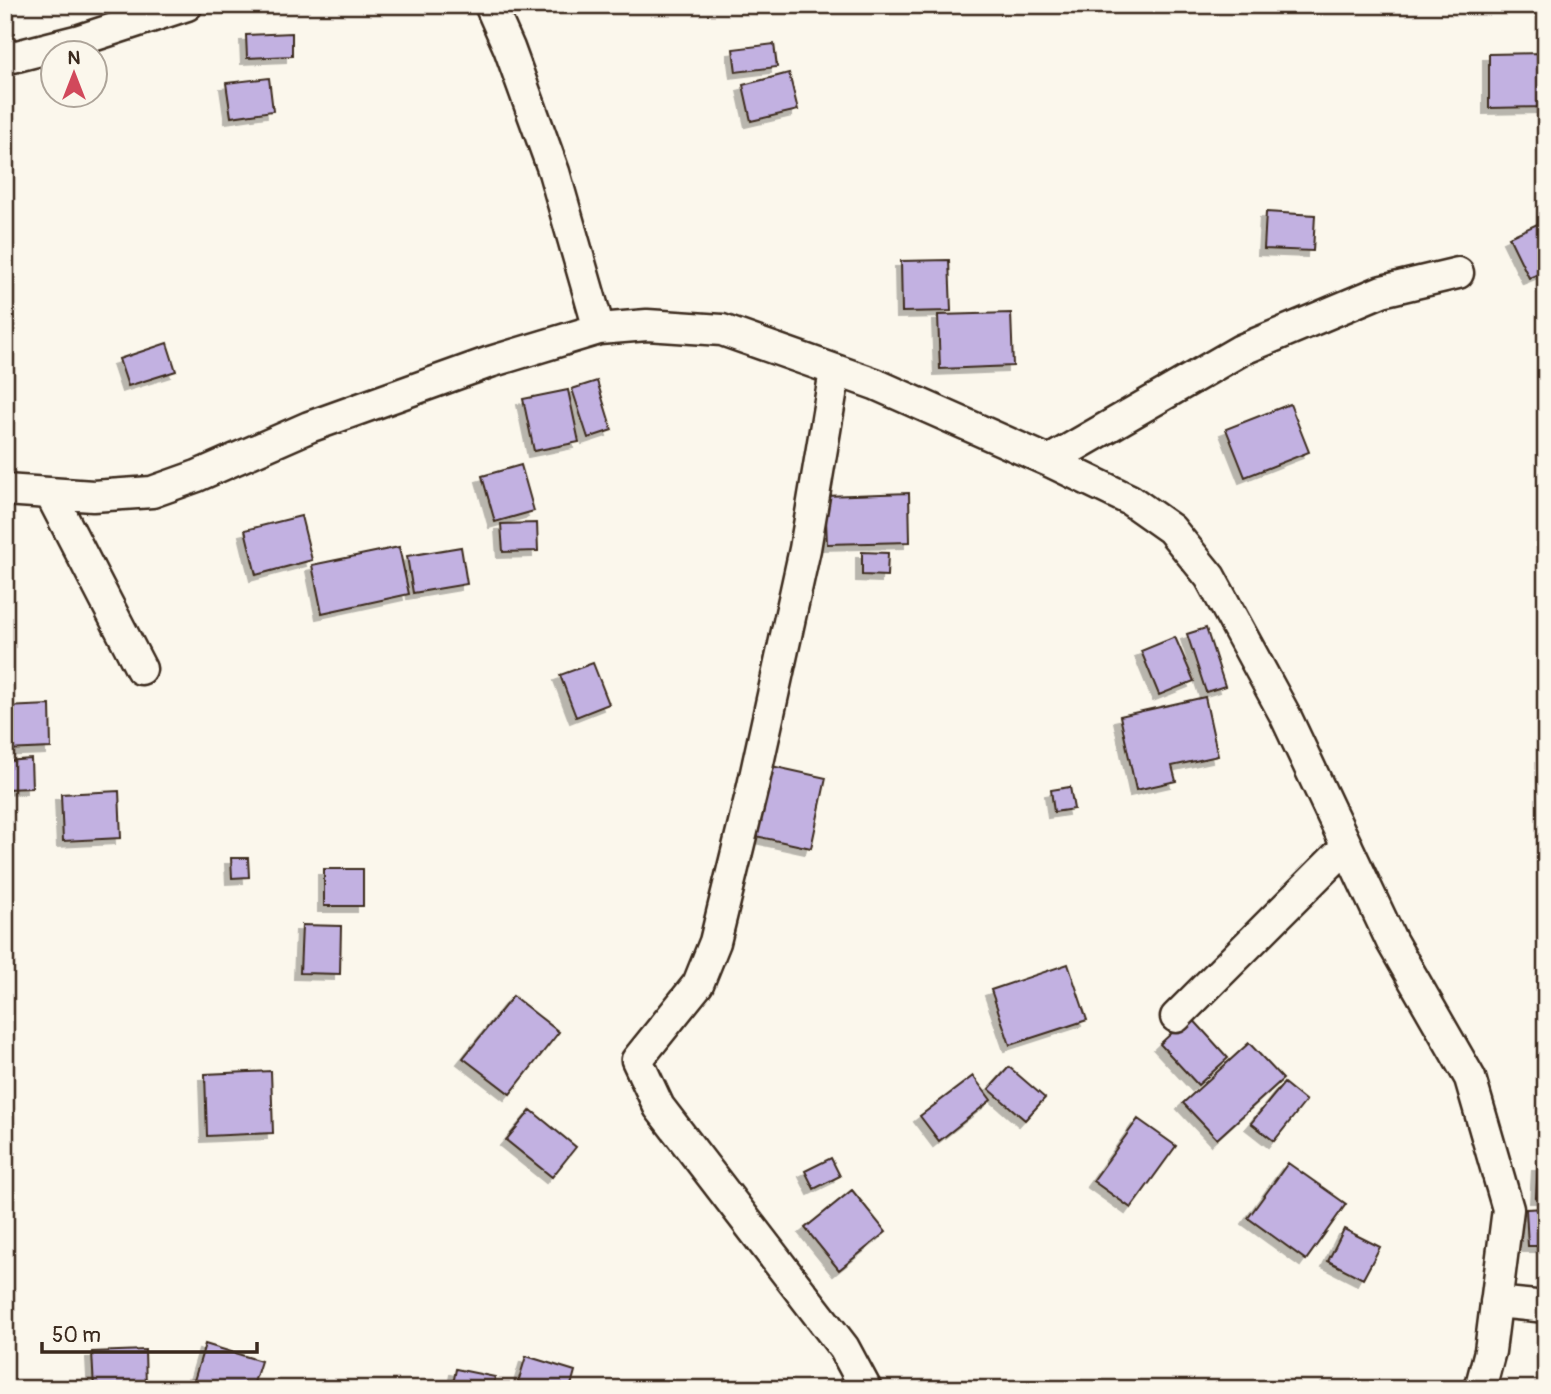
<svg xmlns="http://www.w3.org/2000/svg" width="1551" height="1394" font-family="Pangolin,sans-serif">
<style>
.building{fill:#c2b1e1;stroke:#3b2a1e;stroke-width:2;filter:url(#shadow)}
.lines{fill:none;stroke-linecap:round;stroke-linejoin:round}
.street-casing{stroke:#3b2a1e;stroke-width:35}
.street{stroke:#fbf7ec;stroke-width:30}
</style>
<defs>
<filter id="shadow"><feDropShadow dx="-6" dy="6" stdDeviation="0" flood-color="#0004"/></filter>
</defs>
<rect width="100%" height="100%" fill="#fbf7ec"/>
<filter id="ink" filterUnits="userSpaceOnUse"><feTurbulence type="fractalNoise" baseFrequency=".0143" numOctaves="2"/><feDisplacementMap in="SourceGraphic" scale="14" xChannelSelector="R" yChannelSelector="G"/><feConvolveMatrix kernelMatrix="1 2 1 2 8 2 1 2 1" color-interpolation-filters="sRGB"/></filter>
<g filter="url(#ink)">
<path class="building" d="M292,33V56L247,58L246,35Z
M774,44L777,67L736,72L733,49Z
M1546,53V107L1489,108V54Z
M789,73L798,110L751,121L743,85Z
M269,78L273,111L231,117L226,83Z
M1266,212L1315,215L1313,251L1264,249Z
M1546,220V271L1529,278L1509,237Z
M949,260L951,311L902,312L901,261Z
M1011,313L1013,366L940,369L938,315Z
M167,343L176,371L128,386L119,359Z
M597,381L612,430L588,438L572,389Z
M568,390L579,442L534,451L523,399Z
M1290,404L1309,452L1245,477L1226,429Z
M521,465L534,511L495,522L482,476Z
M909,493L910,542L827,544L825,496Z
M301,516L312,560L256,575L245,530Z
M537,523L538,551L503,552L501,524Z
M399,547L409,594L322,613L312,565Z
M461,547L467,584L413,593L407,556Z
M862,552L888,553L887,576L862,575Z
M1206,628L1225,686L1206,692L1187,634Z
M1175,637L1194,681L1159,695L1141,651Z
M593,663L609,704L576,717L560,675Z
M1205,697L1218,756L1172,766L1176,781L1136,790L1120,716Z
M50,705L51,748L5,750V707Z
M31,759L32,788L5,789V761Z
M767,765L826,778L811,848L751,835Z
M1070,787L1074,809L1054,812L1051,790Z
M119,791L121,838L63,841L61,794Z
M231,858H248L249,877L232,878Z
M324,869H363V906H324Z
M302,925L341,926L340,974L300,973Z
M1068,964L1087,1020L1010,1045L991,990Z
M513,996L559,1032L510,1094L463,1058Z
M1190,1016L1228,1058L1198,1085L1160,1044Z
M1249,1043L1283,1079L1217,1139L1183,1103Z
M1009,1067L1045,1098L1025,1120L989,1089Z
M271,1071L273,1133L207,1136L205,1074Z
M973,1076L991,1100L939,1141L920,1116Z
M1284,1083L1306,1101L1274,1141L1251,1123Z
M531,1110L576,1147L552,1177L506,1140Z
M1138,1119L1176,1146L1131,1208L1093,1181Z
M831,1158L840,1176L814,1189L805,1171Z
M1288,1163L1346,1204L1306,1260L1248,1218Z
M1538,1165H1546V1197H1536Z
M852,1190L886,1232L839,1270L805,1228Z
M1546,1208V1246H1528L1526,1209Z
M1344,1229L1380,1247L1363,1279L1328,1261Z
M205,1344L261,1361L252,1389H209L193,1384Z
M145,1350L146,1387L94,1389L92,1352Z
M526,1356L575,1371L570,1389H516Z
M456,1369L495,1377L493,1389H452Z"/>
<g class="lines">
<defs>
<path id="street" d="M490,5L509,48L554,172L599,329
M5,59L80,40L187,5
M835,371L805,549L753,786L715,942L698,984L637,1060L659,1107L844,1348L866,1389
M1049,461L1241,350L1382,291L1458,273
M5,490L93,496L152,492L197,476L309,427L490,362L599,329L647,325L722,330L875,384L1049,461L1130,500L1171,529L1210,577L1285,715L1392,942L1470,1078L1508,1209L1490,1351L1480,1389
M50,493L141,669
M1176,1017L1347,846
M1496,1302L1546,1307"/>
</defs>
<use href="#street" class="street-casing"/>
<use href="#street" class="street"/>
</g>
</g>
<rect width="1551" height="1394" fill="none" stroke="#fbf7ec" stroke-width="28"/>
<rect x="14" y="14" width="1523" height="1366" fill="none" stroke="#3b2a1e" stroke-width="2.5" filter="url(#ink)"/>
<g transform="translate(74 74)"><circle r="33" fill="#fbf7ec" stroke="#aea59a" stroke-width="2"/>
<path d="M0-5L12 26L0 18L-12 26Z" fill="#d1495b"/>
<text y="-10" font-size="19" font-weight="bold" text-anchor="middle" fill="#3b2a1e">N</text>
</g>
<path d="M42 1342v10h215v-10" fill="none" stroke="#3b2a1e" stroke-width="3.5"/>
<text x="52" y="1342" font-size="21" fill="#3b2a1e" stroke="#fbf7ec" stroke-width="5" paint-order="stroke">50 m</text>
</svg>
